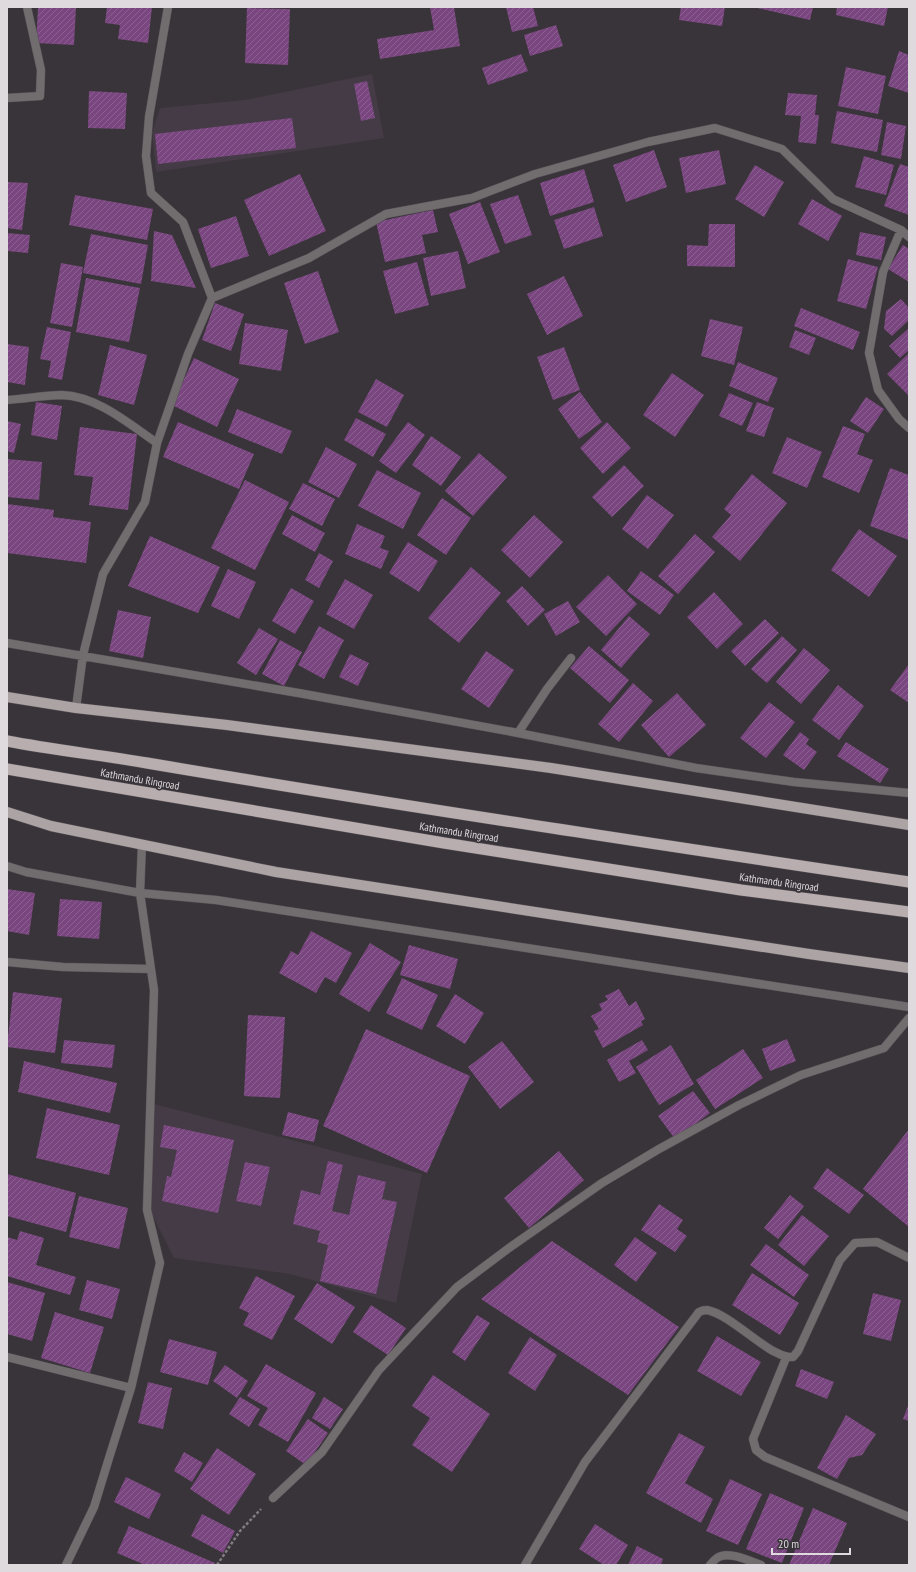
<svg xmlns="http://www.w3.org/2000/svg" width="916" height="1572" font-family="'PT Sans Narrow',sans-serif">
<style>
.built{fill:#453b46}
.building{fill:url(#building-hatch)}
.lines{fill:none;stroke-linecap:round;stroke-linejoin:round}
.service-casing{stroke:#575257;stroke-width:9}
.minor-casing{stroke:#575257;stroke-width:9}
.primary-casing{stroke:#575257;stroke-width:11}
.trunk-casing{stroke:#575257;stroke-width:12}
.path{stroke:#817c81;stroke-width:2.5;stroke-dasharray:3 2;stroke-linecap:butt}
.service{stroke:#716d6e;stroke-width:8}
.minor{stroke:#716d6e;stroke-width:8}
.primary{stroke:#aca3a4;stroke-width:10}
.trunk{stroke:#b8aeaf;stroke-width:11}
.labels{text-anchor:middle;stroke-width:3.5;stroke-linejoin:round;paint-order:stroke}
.street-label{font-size:11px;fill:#dedade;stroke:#393439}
</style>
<defs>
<pattern id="building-hatch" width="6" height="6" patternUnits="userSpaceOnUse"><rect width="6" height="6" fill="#7a4680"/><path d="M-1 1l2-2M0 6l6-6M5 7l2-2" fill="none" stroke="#8c6092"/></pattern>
</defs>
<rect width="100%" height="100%" fill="#393439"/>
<path class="built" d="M372,74L384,138L156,172L152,133L160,108L245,100Z
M147,1102L422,1174L396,1303L290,1274L174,1258L143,1196Z"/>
<path class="building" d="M38,7H76L74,45L36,43Z
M107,7H152L148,43L118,39L120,25L105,23Z
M430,7H454L460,46L380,59L377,39L434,30Z
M506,7H533L538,26L512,32Z
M681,7H725L722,26L679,20Z
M753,7H813L810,20Z
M837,7H888L884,26L836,15Z
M247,8L290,9L288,65L245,63Z
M556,25L563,46L530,56L524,35Z
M899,51L909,55V93L888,86Z
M521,54L528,71L488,85L482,68Z
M846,67L886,76L878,114L838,106Z
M367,81L375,118L361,121L354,84Z
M89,91L127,93L125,129L88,128Z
M788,93L817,95L815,115H819L816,144L798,142L801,116L785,115Z
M837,111L883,120L877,152L831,143Z
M292,118L296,148L158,164L155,134Z
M887,122L906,126L901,159L881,155Z
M654,150L667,187L626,202L613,165Z
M719,150L726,184L686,193L679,158Z
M864,156L894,165L886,195L855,187Z
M900,164L909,167V215L884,206Z
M755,165L784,182L764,217L735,199Z
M584,169L594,202L550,216L540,183Z
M300,174L326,231L269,256L244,200Z
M7,182L28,183L22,230L7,228Z
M75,195L153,209L147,240L69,225Z
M518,195L532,235L505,244L490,204Z
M812,199L842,216L828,241L798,224Z
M480,202L500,252L468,264L449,214Z
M594,207L603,236L564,249L554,220Z
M433,210L438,232L422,235L426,253L385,262L376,222Z
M236,216L249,256L211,268L198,229Z
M709,224H735V267L687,266V245L708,246Z
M154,231L172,235L196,288L151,281Z
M860,232L886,237L881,260L856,255Z
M7,233L30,235L28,253L7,251Z
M91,234L148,245L141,284L83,273Z
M903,245L909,249V282L888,269Z
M458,251L466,288L431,296L423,258Z
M848,259L878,267L866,309L837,301Z
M417,262L429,305L395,314L383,271Z
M61,263L83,267L72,327L50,323Z
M318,271L339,332L305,344L284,283Z
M564,276L583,316L547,335L527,294Z
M86,278L140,288L129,342L76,332Z
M901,299L909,308V320L892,336L884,329L886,311Z
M215,303L244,314L231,351L202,340Z
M801,308L860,332L853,350L794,326Z
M710,319L743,327L734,365L701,356Z
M245,323L288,330L281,371L239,364Z
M47,327L71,332L62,380L48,377L51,361L40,359Z
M909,328V350L900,358L889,346Z
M795,330L816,338L809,355L789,347Z
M7,344L29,347L25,385L7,382Z
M110,345L147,355L134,405L98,395Z
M564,347L580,390L553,400L537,357Z
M909,353V394L908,395L887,374Z
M194,358L239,379L217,427L172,405Z
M738,362L778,378L768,402L729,386Z
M672,373L704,395L675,437L643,415Z
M376,379L404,395L387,427L358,412Z
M580,392L602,422L579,439L558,409Z
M729,393L753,403L742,426L719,416Z
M866,397L884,409L868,433L850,421Z
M36,402L62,406L57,440L31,435Z
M757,402L774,408L764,437L746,431Z
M237,409L292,431L282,454L228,432Z
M356,418L386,434L373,457L344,440Z
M7,421L21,424L14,453L7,451Z
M178,422L254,454L239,489L163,457Z
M408,422L425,435L396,473L379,461Z
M607,422L631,448L603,474L580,448Z
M843,426L865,434L857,454L873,460L859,493L822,477Z
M80,427L137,434L128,510L89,505L93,477L74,475Z
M431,436L461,457L441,486L412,465Z
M787,437L822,452L807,488L772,473Z
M326,447L357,464L339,498L308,482Z
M479,453L507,477L473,516L445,491Z
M7,459L42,462L39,500L7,497Z
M624,465L644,486L612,517L592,497Z
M890,468L909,475V540L870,526Z
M377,470L421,493L403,529L358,506Z
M752,474L787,503L740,561L712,537L731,515L724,509Z
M245,480L289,502L255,570L211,548Z
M303,483L335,499L322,526L289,509Z
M647,495L674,515L648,549L622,529Z
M442,498L471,518L446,555L417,535Z
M7,504L54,510L53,517L91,522L86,563L7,553Z
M292,515L325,533L315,552L282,534Z
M534,515L563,542L530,578L501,550Z
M357,524L385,536L380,548L389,551L381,569L345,554Z
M859,529L897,556L869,597L831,570Z
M695,534L715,552L678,594L658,576Z
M150,536L220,567L198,613L128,586Z
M408,542L438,561L419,592L389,573Z
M319,553L333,561L319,588L305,580Z
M471,567L501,593L459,643L428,618Z
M228,569L256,582L239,619L211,606Z
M641,571L674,595L660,615L627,591Z
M608,575L637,604L606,636L576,607Z
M345,579L373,595L354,629L326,614Z
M522,586L545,610L528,626L506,601Z
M291,588L314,601L295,634L272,621Z
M714,592L743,624L717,649L687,617Z
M568,601L580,622L556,636L544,614Z
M118,610L151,617L143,658L109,651Z
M629,616L650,634L621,668L601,650Z
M765,619L779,633L745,666L731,651Z
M319,626L344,640L324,679L298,665Z
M259,628L278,639L256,675L237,663Z
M782,636L797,650L767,683L751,669Z
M280,640L302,652L284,686L262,674Z
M589,646L629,680L610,703L570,668Z
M804,648L830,670L801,704L776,682Z
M486,651L514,670L489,708L461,689Z
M350,654L369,663L358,686L339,677Z
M909,664V703L890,690Z
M633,683L653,701L619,742L598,724Z
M838,685L864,706L839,740L812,720Z
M677,693L706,725L669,757L641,725Z
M769,702L795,722L766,758L740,738Z
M800,732L809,739L806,744L817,752L804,770L783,755Z
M846,742L889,769L880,783L837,756Z
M7,889L35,893L29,935L7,931Z
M60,899L102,902L99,939L57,936Z
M311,931L352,953L336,983L325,977L316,993L279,973L291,951L298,955Z
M370,943L401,962L369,1012L339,994Z
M409,945L458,959L450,989L400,975Z
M402,978L438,995L422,1030L386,1013Z
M619,989L629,1006L636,1001L645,1019L641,1021L643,1025L603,1048L594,1031L599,1029L591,1016L602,1010L599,1004L608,1000L605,996Z
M13,992L62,998L55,1053L7,1047Z
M455,994L484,1013L465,1044L436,1026Z
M248,1015L285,1017L280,1098L244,1096Z
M366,1029L470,1076L427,1173L323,1126Z
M787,1039L796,1061L770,1071L762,1049Z
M64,1040L115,1045L112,1068L61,1063Z
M642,1040L648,1050L629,1061L636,1073L619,1082L607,1060Z
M502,1041L534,1082L500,1109L468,1067Z
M671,1045L694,1084L659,1105L636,1067Z
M743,1049L763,1078L715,1109L696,1080Z
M24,1061L117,1083L110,1113L18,1092Z
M693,1091L710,1113L675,1139L658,1116Z
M47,1108L120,1125L109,1175L36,1158Z
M288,1112L319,1120L314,1142L282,1135Z
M164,1125L234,1140L218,1213L162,1201L167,1176L171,1177L177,1150L160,1147Z
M909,1129V1227L863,1189Z
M559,1151L584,1180L529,1228L504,1198Z
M328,1161L343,1165L332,1211L349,1215L358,1175L386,1182L382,1199L397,1202L376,1294L320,1281L328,1245L317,1242L320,1231L293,1224L301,1190L320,1195Z
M245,1162L270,1167L261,1206L236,1201Z
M827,1168L864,1195L849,1214L813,1188Z
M7,1174L76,1193L66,1232L7,1216Z
M790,1195L804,1206L778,1239L764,1228Z
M79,1196L128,1208L119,1249L69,1237Z
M659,1204L683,1220L677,1229L687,1236L675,1252L641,1230Z
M802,1215L829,1236L804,1266L778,1245Z
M20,1231L44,1238L36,1265L76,1277L70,1295L7,1276V1237L17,1240Z
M635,1237L657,1253L636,1282L614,1265Z
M552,1241L679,1327L628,1395L481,1299Z
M766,1244L809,1275L794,1297L750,1265Z
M752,1273L799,1303L780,1335L732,1305Z
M256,1276L295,1296L272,1340L243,1325L249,1313L239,1308Z
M87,1280L120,1289L112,1319L79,1310Z
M7,1282L45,1293L32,1341L7,1334Z
M317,1283L355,1307L332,1344L294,1319Z
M873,1293L901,1300L891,1341L863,1334Z
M371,1305L406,1328L388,1355L353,1332Z
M55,1312L104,1327L90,1373L41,1358Z
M477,1315L490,1323L465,1361L452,1352Z
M717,1336L761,1362L741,1396L697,1371Z
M530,1337L557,1355L535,1391L508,1373Z
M169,1339L217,1352L208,1385L160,1372Z
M266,1364L316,1393L288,1442L258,1425L268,1408L247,1396Z
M225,1365L248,1381L237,1398L213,1381Z
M801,1369L834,1382L827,1399L795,1386Z
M433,1375L490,1414L452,1472L412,1445L430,1418L412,1406Z
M148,1382L172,1388L163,1429L138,1423Z
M240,1397L260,1409L249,1427L229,1414Z
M324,1397L343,1409L330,1429L312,1418Z
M909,1403V1421L903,1419Z
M846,1415L876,1434L862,1455L849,1458L837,1479L817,1468Z
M308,1419L328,1433L306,1465L286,1451Z
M679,1433L705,1447L685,1483L713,1499L701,1523L646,1493Z
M217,1448L256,1474L229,1515L190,1489Z
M184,1452L203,1463L192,1482L174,1471Z
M126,1477L161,1494L149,1519L114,1502Z
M730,1479L762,1494L738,1545L706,1531Z
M770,1493L804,1508L782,1563L746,1549Z
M813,1508L847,1523L829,1565H789Z
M202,1514L235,1531L223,1553L191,1536Z
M595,1524L628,1545L616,1565H604L579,1549Z
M129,1526L215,1563V1565H145L117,1553Z
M637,1546L663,1559L661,1565H628Z"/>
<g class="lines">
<defs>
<path id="service" d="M140,893L216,900L909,1007
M710,1565C712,1563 714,1560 717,1558C727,1550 750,1561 761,1565"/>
<path id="minor" d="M7,98L40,96L41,70L27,7
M901,230L883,272L869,353L878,390L899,419L909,428
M212,298L309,258L386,214L472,198L535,174L648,142L715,128L782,149L833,199L901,230L909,237
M7,400C25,399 44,395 62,395C97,396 129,424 157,443
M7,643L304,694L518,733L696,768L794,782L909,793
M76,708L83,655L103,574L145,502L157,443L188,354L212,298L183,222L151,193L146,156L149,117L168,7
M518,733L547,689L571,658
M7,866L26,872L140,893
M7,962L63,967L151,969
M7,1357L131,1388
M786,1358L753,1439L756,1450L765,1457L909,1517
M273,1498L322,1452L379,1370L457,1287L509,1248L602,1183L659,1149L739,1105L801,1075L884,1048L909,1018
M66,1565L94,1507L109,1458L131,1388L160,1263L147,1210L154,990L140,893L142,844
M525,1565L585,1462L699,1312C701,1311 704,1310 707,1310C725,1313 755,1341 773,1351C780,1354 785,1358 793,1357L798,1351L840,1260L855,1243L877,1242L909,1258"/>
<path id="primary" d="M7,697L76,708L227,725L551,768L909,825
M7,812L51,826L276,872L809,954L909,968"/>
<path id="trunk" d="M7,741C54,750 101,755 147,763C401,806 655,844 909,882
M7,769L444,843L741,890L909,912"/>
</defs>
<use href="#service" class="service-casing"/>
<use href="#minor" class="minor-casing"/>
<use href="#primary" class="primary-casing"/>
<use href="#trunk" class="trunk-casing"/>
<path class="path" d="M217,1565L240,1531L261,1509"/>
<use href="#service" class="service"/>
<use href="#minor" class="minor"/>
<use href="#primary" class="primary"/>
<use href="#trunk" class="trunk"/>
</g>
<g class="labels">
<g class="street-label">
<text transform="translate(140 779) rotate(10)" y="4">Kathmandu Ringroad</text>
<text transform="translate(459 832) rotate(9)" y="4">Kathmandu Ringroad</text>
<text transform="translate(779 882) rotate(8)" y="4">Kathmandu Ringroad</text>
</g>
</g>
<rect width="916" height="1572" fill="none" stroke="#dedade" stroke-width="16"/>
<path d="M772 1548v6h78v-6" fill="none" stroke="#dedade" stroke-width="2"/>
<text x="778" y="1548" font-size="12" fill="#dedade" stroke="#393439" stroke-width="3" paint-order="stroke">20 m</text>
</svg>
